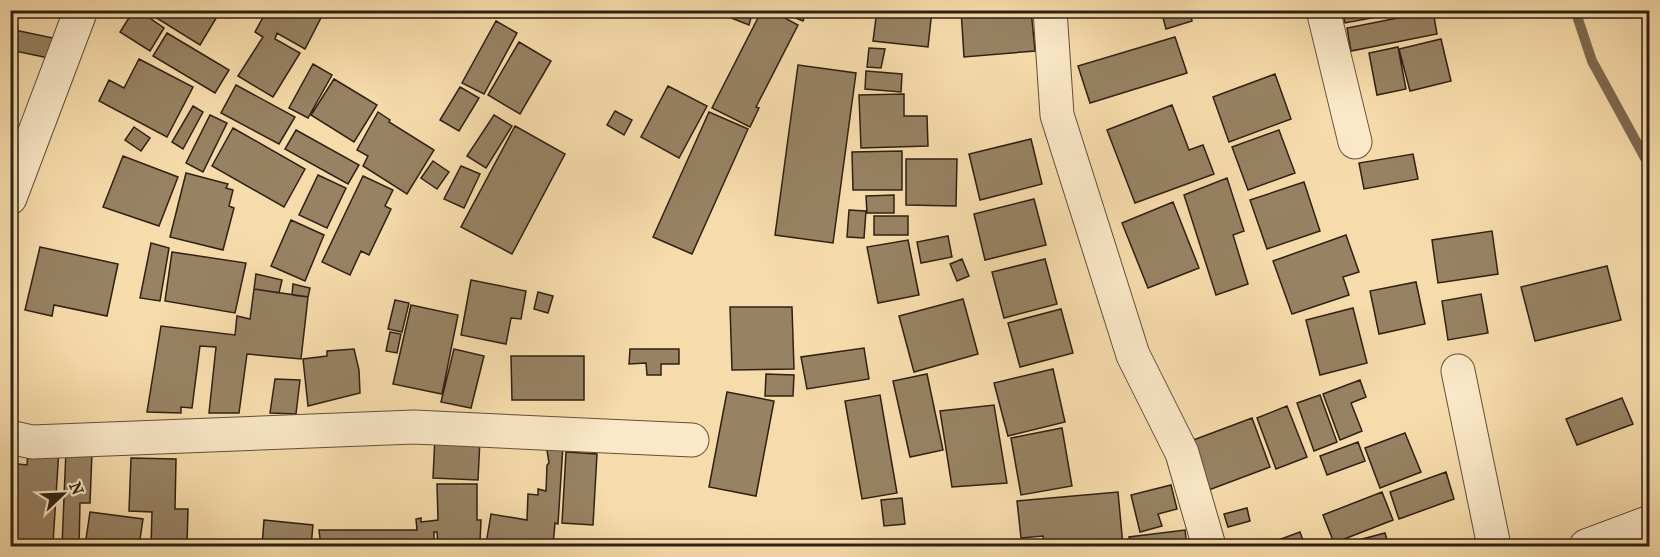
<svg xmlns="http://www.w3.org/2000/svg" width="1660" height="557" font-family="'IM FELL French Canon',serif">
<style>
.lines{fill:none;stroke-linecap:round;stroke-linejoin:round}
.stream{stroke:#7f6a50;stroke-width:10}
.building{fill:#978263;stroke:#302014;stroke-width:1.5}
.street-casing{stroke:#624f3a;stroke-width:35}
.street{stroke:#fae8c8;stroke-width:33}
</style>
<rect width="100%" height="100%" fill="#f7dcab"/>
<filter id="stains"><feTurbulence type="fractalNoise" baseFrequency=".00333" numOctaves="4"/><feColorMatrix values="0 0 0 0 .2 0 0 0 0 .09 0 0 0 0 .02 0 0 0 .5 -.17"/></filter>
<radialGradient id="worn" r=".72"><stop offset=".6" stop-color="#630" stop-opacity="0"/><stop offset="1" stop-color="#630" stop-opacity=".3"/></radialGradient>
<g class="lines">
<path class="stream" d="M1575,10L1592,61L1650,167"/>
</g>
<path class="building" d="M134,10H138L164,28L150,51L120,32Z
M159,10H221L200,45L155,17Z
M267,10H325L305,49L277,33L275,39L300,53L273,97L238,76L263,37L255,32Z
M711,10H753L749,25Z
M762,10H770L798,25L756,107L759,108L750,127L712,108Z
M776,10H807L803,21Z
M877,10H932L928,47L873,41Z
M961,10H1031L1035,51L964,57Z
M1161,10H1190L1192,21L1166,29Z
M1342,10H1415L1345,23Z
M1433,11L1437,34L1351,51L1347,28Z
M496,21L517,33L484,94L462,83Z
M10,29L53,38L49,58L10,50Z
M167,33L229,70L215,93L153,56Z
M1175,37L1187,73L1090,103L1078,66Z
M1441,39L1451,81L1410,91L1399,49Z
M519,42L551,61L520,114L488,95Z
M1398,47L1406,89L1377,95L1369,53Z
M869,48L885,49L881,68L867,67Z
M139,59L193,87L167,137L99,101L109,80L124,88Z
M313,64L332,75L308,118L289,108Z
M798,65L856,73L833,243L775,235Z
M866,71L902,74L901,92L865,89Z
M1275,74L1291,119L1229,142L1213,97Z
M334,79L377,105L354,142L311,115Z
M236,85L295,117L279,144L221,113Z
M668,86L707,106L679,158L641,137Z
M460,87L479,98L459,131L440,120Z
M904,94V116H927L928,146L861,148L859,95Z
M1172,105L1189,150L1203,145L1214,174L1135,203L1107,130Z
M193,106L203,112L183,149L172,142Z
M615,111L632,120L624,135L607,125Z
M378,112L390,120L389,122L434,150L407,194L363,166L368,156L357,150Z
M709,112L748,129L692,254L653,237Z
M210,115L227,123L203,172L186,163Z
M494,115L512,126L486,168L467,156Z
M515,126L565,154L512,254L461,227Z
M134,127L150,138L141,151L125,140Z
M233,128L305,169L284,207L212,166Z
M296,130L359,165L348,184L285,149Z
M1279,130L1295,173L1248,190L1232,147Z
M1031,139L1042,184L980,200L969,154Z
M902,151V190H853L852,152Z
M1413,154L1418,179L1364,189L1359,163Z
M123,156L178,177L159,226L103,207Z
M906,159H957L956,206L906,205Z
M433,161L449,172L437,189L421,178Z
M461,166L480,174L464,208L444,199Z
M186,173L228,184L226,188L233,190L229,206L234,208L223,250L170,237Z
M318,175L346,188L327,228L299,215Z
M363,176L393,190L385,206L391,209L369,255L361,251L350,275L322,262Z
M1227,178L1244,231L1233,235L1248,284L1216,295L1184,195Z
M1304,182L1320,231L1267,249L1250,200Z
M894,195V213H867L866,196Z
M1034,199L1046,245L985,260L974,214Z
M1173,202L1199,268L1148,288L1122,223Z
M849,210L866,211L864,238L847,237Z
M874,216H908V235H874Z
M291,220L324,235L305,281L271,266Z
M1492,231L1498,274L1438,283L1432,240Z
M1346,235L1359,272L1343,277L1349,295L1292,314L1273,261Z
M948,236L952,257L921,263L917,242Z
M908,240L919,295L878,303L867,247Z
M151,243L169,248L160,301L140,298Z
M40,247L118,264L107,316L54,305L52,316L25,310Z
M172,252L246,263L235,313L165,301Z
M962,259L969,276L957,281L950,264Z
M1045,259L1057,304L1004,318L992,272Z
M1607,266L1621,320L1535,341L1521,287Z
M256,274L282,280L279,293L254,289Z
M471,280L526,291L521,319L511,318L506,344L461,335Z
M1416,282L1425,324L1379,334L1370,291Z
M293,284L310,288L308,297L292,295Z
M254,289L308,297L301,359L247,354L239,413H209L216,347L200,346L192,408L181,407V413L147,412L161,326L235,335L237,316L250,319Z
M538,292L553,296L548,313L534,309Z
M1481,294L1488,333L1448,340L1442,301Z
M963,299L978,354L914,372L899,316Z
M395,300L409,303L402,332L388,329Z
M411,305L458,315L442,394L393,384Z
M730,307H792L794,369L732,370Z
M1353,308L1367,363L1320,375L1306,320Z
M1061,309L1073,353L1020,367L1008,323Z
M390,332L401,334L397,353L386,351Z
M864,348L869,379L807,389L801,357Z
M354,349L359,370L360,393L308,406L303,359L327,356V351Z
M454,349L484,356L471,408L441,402Z
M630,349H679V364H661V375H647L646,363L629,364Z
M511,356H584V400H512Z
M1053,369L1065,422L1008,436L994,383Z
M766,374L794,375L793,396H765Z
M927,374L943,450L910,457L893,381Z
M275,379L300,380L296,414L270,413Z
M1360,380L1366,397L1351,403L1362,431L1340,440L1323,394Z
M727,392L774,401L756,496L709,487Z
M880,395L897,493L862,499L845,401Z
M1320,395L1337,442L1314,451L1297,403Z
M1622,398L1633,424L1577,445L1566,419Z
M994,405L1007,483L952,487L940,411Z
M1287,406L1307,457L1276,469L1257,418Z
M1252,418L1270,467L1206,491L1188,442Z
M1062,428L1072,486L1021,495L1011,438Z
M1405,433L1421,472L1380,488L1365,448Z
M435,436L480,439L478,480L433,478Z
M1358,442L1365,461L1327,475L1320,456Z
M546,444L563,445L558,524L555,523L553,546H438L437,532H434V546H321L319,530H417L416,519L421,518V522L438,520L437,484H477V520H481L480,542L486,544L491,514L527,520L528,494L538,495V489L546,491L547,465L549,463Z
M28,447L59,449L53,543L10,539V463L27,465Z
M66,450L92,452L90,503H80L79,546H62Z
M566,452L597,454L593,525L562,523Z
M131,458L176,459L175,509H188L187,546H151L152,512L129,511Z
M1446,472L1454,499L1399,519L1390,492Z
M1171,485L1177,509L1158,514L1162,526L1140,532L1131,495Z
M1118,492L1123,546H1044L1043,536L1021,538L1017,501Z
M1382,492L1393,520L1334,543L1323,515Z
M902,498L905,524L884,526L881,500Z
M1247,508L1250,521L1228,527L1224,514Z
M90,512L143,519L139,546H85Z
M264,520L313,525L311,546H262Z
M1185,530L1187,546H1131L1129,537Z
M1300,532L1305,546H1262Z
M1385,533L1389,546H1343V544Z"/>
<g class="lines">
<defs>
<path id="street" d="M1050,10L1057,115L1133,355L1182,453L1209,546
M1323,10L1355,142
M10,198L81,10
M1458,371L1494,546
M10,437L32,442L414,427L692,440
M1586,546L1650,522"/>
</defs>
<use href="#street" class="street-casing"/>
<use href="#street" class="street"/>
</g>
<rect width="1660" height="557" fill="none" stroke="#f7dcab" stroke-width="36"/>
<rect x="12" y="12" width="1636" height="533" fill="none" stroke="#302014" stroke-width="3"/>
<rect x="18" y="18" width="1624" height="521" fill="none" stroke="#302014" stroke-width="1.5"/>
<g transform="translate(63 494) rotate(67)" stroke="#fae8c8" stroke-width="4.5" paint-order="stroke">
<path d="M0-4.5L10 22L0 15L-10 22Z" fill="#302014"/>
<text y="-9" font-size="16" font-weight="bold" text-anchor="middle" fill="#302014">N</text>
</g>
<rect width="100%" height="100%" filter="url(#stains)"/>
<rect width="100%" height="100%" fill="url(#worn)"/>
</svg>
